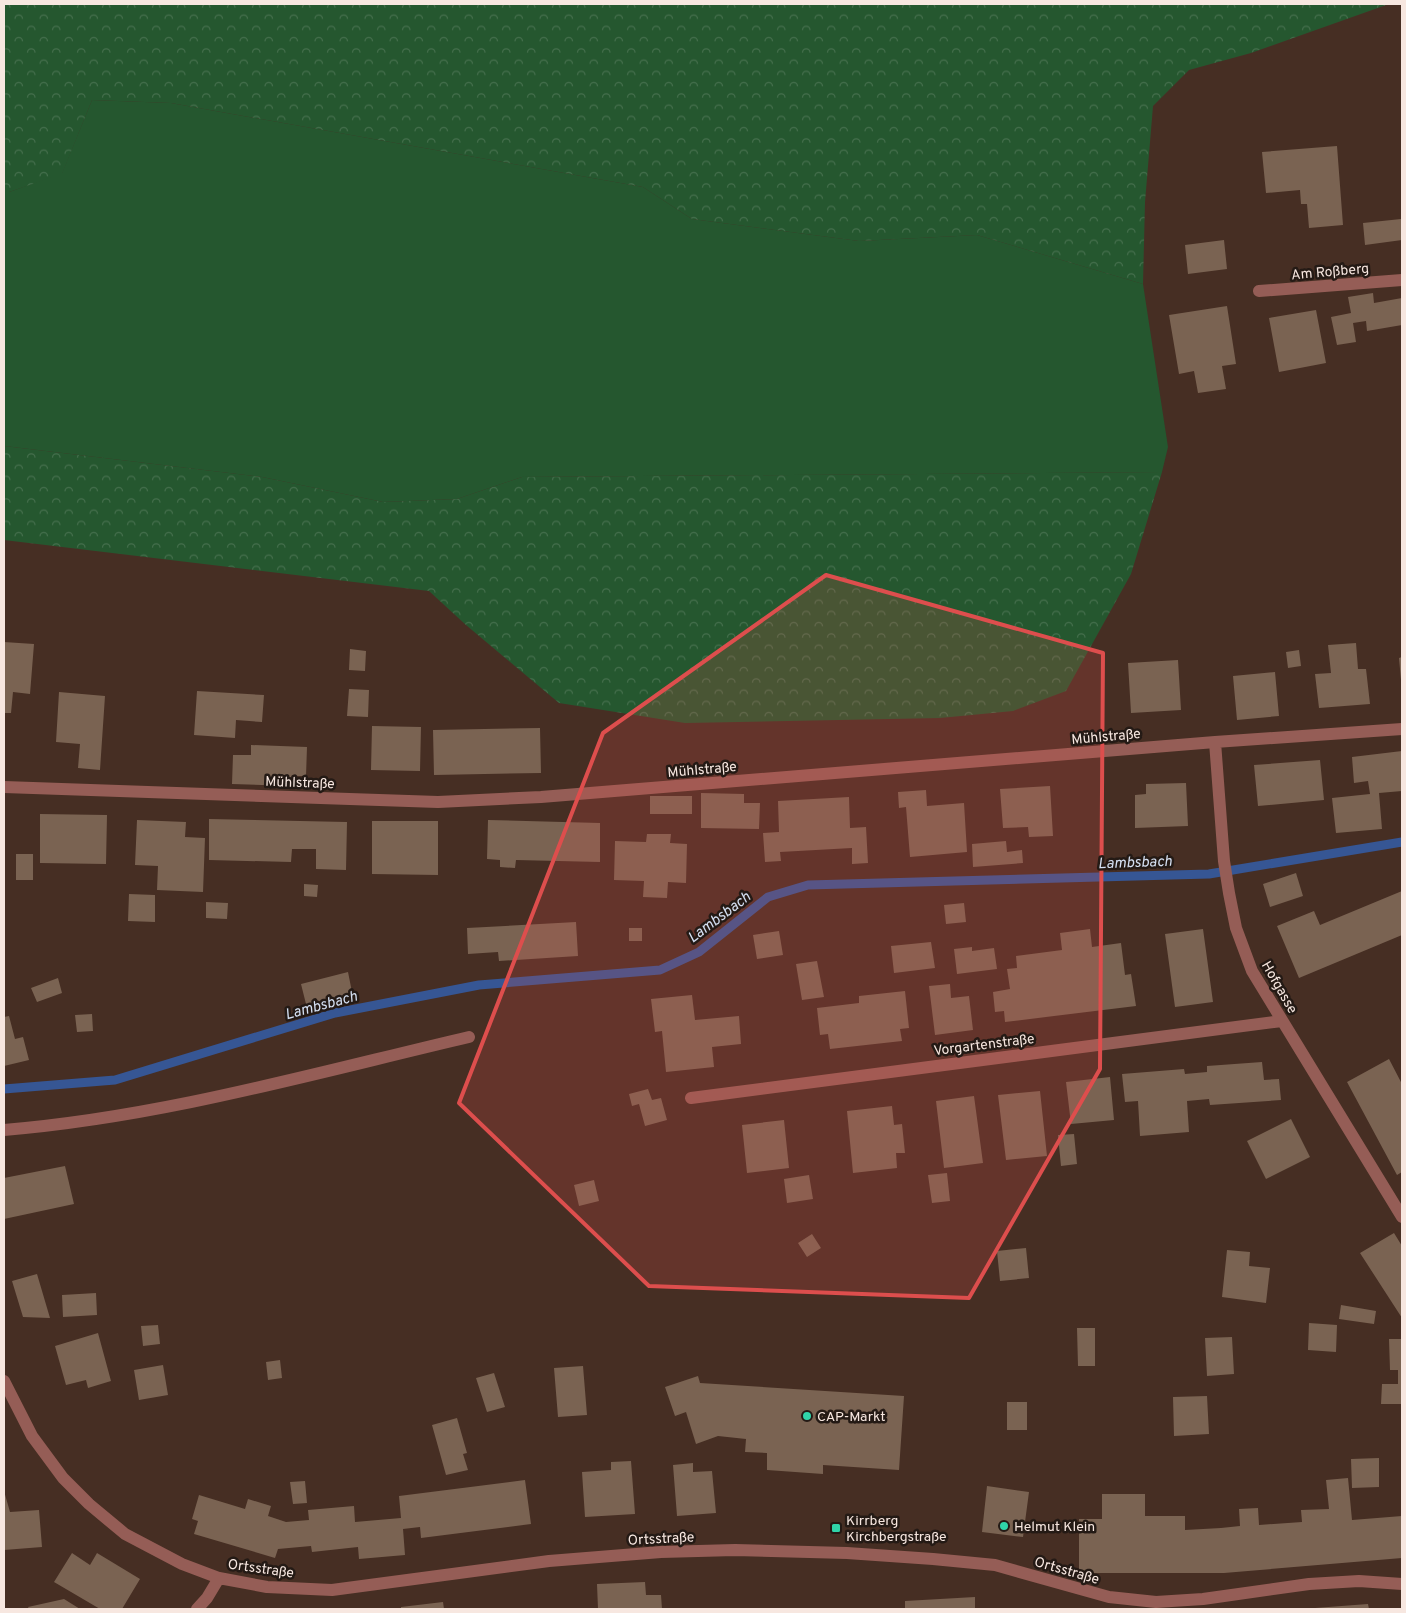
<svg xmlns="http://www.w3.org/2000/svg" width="1406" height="1613" font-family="Overpass,sans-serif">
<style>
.grass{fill:#25572f}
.forest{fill:url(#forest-crowns)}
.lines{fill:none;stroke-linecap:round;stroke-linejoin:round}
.stream{stroke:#365694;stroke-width:9}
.building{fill:#7a6352}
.minor{stroke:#955d56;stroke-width:12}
.marked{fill:#dd4e4d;fill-opacity:0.2;stroke:#dd4e4d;stroke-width:4;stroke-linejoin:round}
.poi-dot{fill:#30d4a9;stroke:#241a15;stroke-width:2}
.labels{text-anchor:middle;stroke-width:5;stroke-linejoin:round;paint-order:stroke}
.street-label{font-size:14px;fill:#f7e7e0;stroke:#241a15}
.poi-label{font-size:14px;fill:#f7e7e0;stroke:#241a15;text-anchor:start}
.water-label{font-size:15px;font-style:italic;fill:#d5e0f2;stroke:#241a15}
</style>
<defs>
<pattern id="forest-crowns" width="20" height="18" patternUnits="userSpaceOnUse" patternTransform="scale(1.25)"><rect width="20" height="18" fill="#25572f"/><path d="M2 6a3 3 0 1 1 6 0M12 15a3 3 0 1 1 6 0" fill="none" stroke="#456f4d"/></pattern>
</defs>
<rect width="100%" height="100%" fill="#462e23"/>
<path class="grass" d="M92,100L171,103L643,187L692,219L859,241L977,235L1143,284L1168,447L1162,472L522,477L457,499L383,502L262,477L4,446V192H9L62,173Z"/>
<path class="forest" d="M4,4H1389L1251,53L1189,70L1153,106L1145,202L1143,284L977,235L859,241L692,219L643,187L171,103L92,100L62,174L9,192H4Z
M4,446L262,477L383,502L457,499L522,477L1162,472L1131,574L1066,691L1013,711L940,718L685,723L559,703L466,625L429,591L4,540Z"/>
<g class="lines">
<path class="stream" d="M4,1089L115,1080L335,1013L479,985L660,970L699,952L768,897L808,885L1209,874L1402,842"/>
</g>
<path class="building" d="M1337,146L1343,225L1309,228L1307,204H1301L1300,190L1266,193L1262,152Z
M1401,219L1402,240L1365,245L1363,223Z
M1224,240L1227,269L1188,274L1185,245Z
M1373,293L1374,303L1402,298V325L1367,331L1366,321L1353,323L1356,342L1337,345L1331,317L1351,313L1348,297Z
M1227,306L1236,364L1222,366L1226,389L1198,393L1194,371L1179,374L1169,315Z
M1316,310L1326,363L1279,372L1269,318Z
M4,642L34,644L30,694L13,692L11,713H4Z
M1356,643L1358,669H1366L1370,704L1319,708L1315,674L1331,673L1328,645Z
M350,649L366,651L365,671L349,670Z
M1299,650L1301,666L1288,668L1286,652Z
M1402,657V680H1401L1399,658Z
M1178,660L1181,710L1131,713L1128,663Z
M1275,672L1279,716L1237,720L1233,676Z
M349,689L369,690L368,717L347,716Z
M197,691L264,695L262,722L236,720L235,738L194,735Z
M59,692L105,696L100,770L78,768L80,744L56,742Z
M372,726L421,727L420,771L371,770Z
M540,728L541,773L434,775L433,730Z
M251,745L307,747L306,776H293V786L232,784L233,755H251Z
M1402,751V791L1379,793L1382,829L1336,833L1332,798L1370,794L1368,781L1354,783L1352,757Z
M1320,760L1324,800L1258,806L1254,765Z
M1186,783L1188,826L1135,828V795L1146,794V784Z
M1050,786L1053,836L1029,837L1028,827L1003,828L1000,789Z
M926,790L927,806L964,803L967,852L910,857L906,807L899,808L898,792Z
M701,793L744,794V803H760L759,829L701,828Z
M650,796H692V814H650Z
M849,797L850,828L866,827L868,863L852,864V848L780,852L781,861L765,862L763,833L779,832L778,801Z
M40,814L107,815L106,864L40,863Z
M209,819L347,822L346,870L316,869V849H292L291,862L209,860Z
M137,820L186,822L185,837L205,838L203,892L157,890L158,866L135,865Z
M488,820L600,823V862L516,860L515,868L500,867V860L487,859Z
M372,821H438V875L372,874Z
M647,834H671L670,843L687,844L686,883L668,882L667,898L643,897L644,881L614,880L615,841L646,842Z
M1006,841L1007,852L1022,850L1023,863L973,867L972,844Z
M16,854H33V880H16Z
M1296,873L1303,896L1270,907L1263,884Z
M304,884L318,885L317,897L304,896Z
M1402,891V935L1299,978L1277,926L1314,911L1320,925Z
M129,894L155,895V922L128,921Z
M206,902L228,903L227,919L206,918Z
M964,903L966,922L946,924L944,905Z
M576,922L578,956L499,961L498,952L468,954L467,928Z
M629,928H642V941H629Z
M1090,929L1092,947L1121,943L1125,975L1131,974L1136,1006L1005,1022L1004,1011L995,1012L993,992L1010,989L1007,969L1017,968L1016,956L1062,950L1060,933Z
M1203,929L1213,1002L1175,1007L1165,934Z
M779,931L783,955L757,959L753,935Z
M931,942L935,968L894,973L891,946Z
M972,947V951L994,948L997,969L957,974L954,949Z
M817,961L824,997L802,1000L796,964Z
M348,972L353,997L307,1008L301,984Z
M58,978L62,993L37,1002L31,988Z
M950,984L951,998L969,996L973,1030L935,1035L929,986Z
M905,991L909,1028L900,1029L902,1041L830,1049L828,1034L820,1035L817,1008L859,1003V996Z
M692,995L695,1020L739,1016L741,1044L712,1047L714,1067L666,1072L662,1031L655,1032L651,999Z
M92,1014L93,1031L77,1032L75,1015Z
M9,1016L15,1039L23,1037L29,1060L4,1066V1017Z
M1389,1059L1402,1084V1172L1397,1175L1347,1082Z
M1262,1062L1264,1080L1279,1079L1281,1100L1210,1105L1209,1099L1187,1101L1189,1132L1140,1136L1138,1101L1125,1102L1122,1074L1184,1069L1185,1074L1207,1072V1066Z
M1110,1077L1114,1120L1071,1124L1066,1082Z
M648,1089L652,1100L661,1098L667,1120L645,1126L639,1104L632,1106L629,1094Z
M1040,1091L1047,1156L1006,1160L998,1095Z
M974,1096L983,1163L944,1168L936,1101Z
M892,1106L894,1125L902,1124L905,1153H896L897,1168L853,1173L847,1111Z
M1291,1119L1310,1157L1266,1179L1247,1141Z
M784,1120L789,1168L747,1173L742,1125Z
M1074,1134L1077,1164L1061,1166L1058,1135Z
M65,1166L74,1204L4,1219V1178Z
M947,1173L950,1201L932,1203L928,1175Z
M809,1175L813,1199L787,1203L784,1179Z
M594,1180L599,1201L579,1206L574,1185Z
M1394,1233L1402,1246V1318L1360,1253Z
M812,1234L821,1248L807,1257L798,1243Z
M1026,1248L1029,1278L1000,1281L997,1251Z
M1227,1250L1250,1252L1249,1266L1270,1268L1266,1303L1222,1297Z
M37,1274L50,1318L23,1317L12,1281Z
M96,1293L97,1315L63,1317L62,1295Z
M1341,1305L1376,1311L1374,1324L1339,1319Z
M1309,1323L1337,1325L1336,1352L1308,1350Z
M158,1325L160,1344L143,1346L141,1326Z
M1077,1328H1095V1366H1078Z
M98,1333L111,1381L88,1388L86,1380L66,1385L55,1346Z
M1232,1337L1234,1374L1207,1376L1205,1338Z
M1389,1339H1402V1404H1381L1382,1384H1398V1370H1390Z
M280,1360L282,1378L268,1380L266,1362Z
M163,1365L168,1395L139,1400L134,1370Z
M583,1366L587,1415L558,1417L554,1368Z
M494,1373L505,1407L487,1412L476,1378Z
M698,1376L700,1383L904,1396L899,1470L823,1465V1474L767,1470V1453L745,1452L746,1439L718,1436L696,1444L686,1412L675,1416L665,1387Z
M1207,1396L1209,1434L1174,1436L1173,1397Z
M1007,1402H1027V1430H1007Z
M457,1418L467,1453L463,1454L468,1470L446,1475L432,1425Z
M1379,1458V1487L1352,1488L1351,1459Z
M631,1461L635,1514L585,1517L582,1472L611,1470V1462Z
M693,1463V1472L712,1471L716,1513L677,1516L673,1465Z
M1348,1478L1352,1520L1402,1516V1558L1224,1573H1079V1519H1102V1494H1145V1516H1185V1530L1221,1528L1240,1526L1239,1509L1258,1508L1259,1525L1302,1522L1301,1510L1329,1509L1326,1480Z
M525,1480L531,1524L421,1538L420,1527L403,1529L405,1555L359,1559L358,1547L312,1552L311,1546L278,1549L275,1558L194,1534L198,1521L192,1519L199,1495L245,1509L248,1499L271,1506L268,1516L286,1522L309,1520L308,1510L354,1506L355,1522L401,1518L399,1496Z
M305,1481L307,1503L293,1504L290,1482Z
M987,1486L1029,1492L1023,1537L982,1532Z
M4,1491L10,1512L39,1510L42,1547L4,1550Z
M72,1553L90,1565L97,1553L140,1579L122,1609H100L54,1582Z
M645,1582L646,1595H661L662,1609H598L597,1584Z
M975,1597V1609H905V1601Z
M64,1599L80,1609H29L28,1607Z
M443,1602L444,1609H401V1607Z
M1368,1604L1369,1609H1316L1315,1608Z"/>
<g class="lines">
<path class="minor" d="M1259,291L1402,280
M1215,742L1224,861L1229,893L1236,928L1252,971L1402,1217
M4,787L438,802L541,797L1215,742L1402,729
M691,1098L1282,1021
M4,1130C162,1117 315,1073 469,1037
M4,1381L32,1436L63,1478L89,1504L125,1534L182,1564L219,1578L267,1587L332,1590L549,1561L661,1552L735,1550L847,1553L933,1559L995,1565L1109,1597L1156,1602L1203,1599L1309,1584L1359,1581L1402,1584
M197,1609L207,1598L219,1578"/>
</g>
<path class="marked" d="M826,575L1103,653L1100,1069L969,1298L649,1286L459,1103L603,733Z"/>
<g class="poi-dot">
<circle cx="807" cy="1416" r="5"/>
<circle cx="1004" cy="1526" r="5"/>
<rect x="831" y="1523" width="10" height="10" rx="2.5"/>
</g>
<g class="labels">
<g class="street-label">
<text transform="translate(1330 271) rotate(-5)" y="5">Am Roßberg</text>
<text transform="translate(1106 736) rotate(-5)" y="5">Mühlstraße</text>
<text transform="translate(702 769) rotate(-5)" y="5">Mühlstraße</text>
<text transform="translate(300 782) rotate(2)" y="5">Mühlstraße</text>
<text transform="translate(1280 987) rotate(60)" y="5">Hofgasse</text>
<text transform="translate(984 1044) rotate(-7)" y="5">Vorgartenstraße</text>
<text transform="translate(661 1538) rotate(-3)" y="5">Ortsstraße</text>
<text transform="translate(261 1568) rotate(8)" y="5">Ortsstraße</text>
<text transform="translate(1067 1570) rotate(16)" y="5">Ortsstraße</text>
</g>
<g class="poi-label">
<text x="817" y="1421">CAP-Markt</text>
<text x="846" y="1525">Kirrberg<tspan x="846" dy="16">Kirchbergstraße</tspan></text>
<text x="1014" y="1531">Helmut Klein</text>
</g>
<g class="water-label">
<text transform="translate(1135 862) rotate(-2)" y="5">Lambsbach</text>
<text transform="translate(719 917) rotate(-37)" y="5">Lambsbach</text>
<text transform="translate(321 1005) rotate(-15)" y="5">Lambsbach</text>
</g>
</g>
<rect width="1406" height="1613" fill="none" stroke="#f7e7e0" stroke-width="10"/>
</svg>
